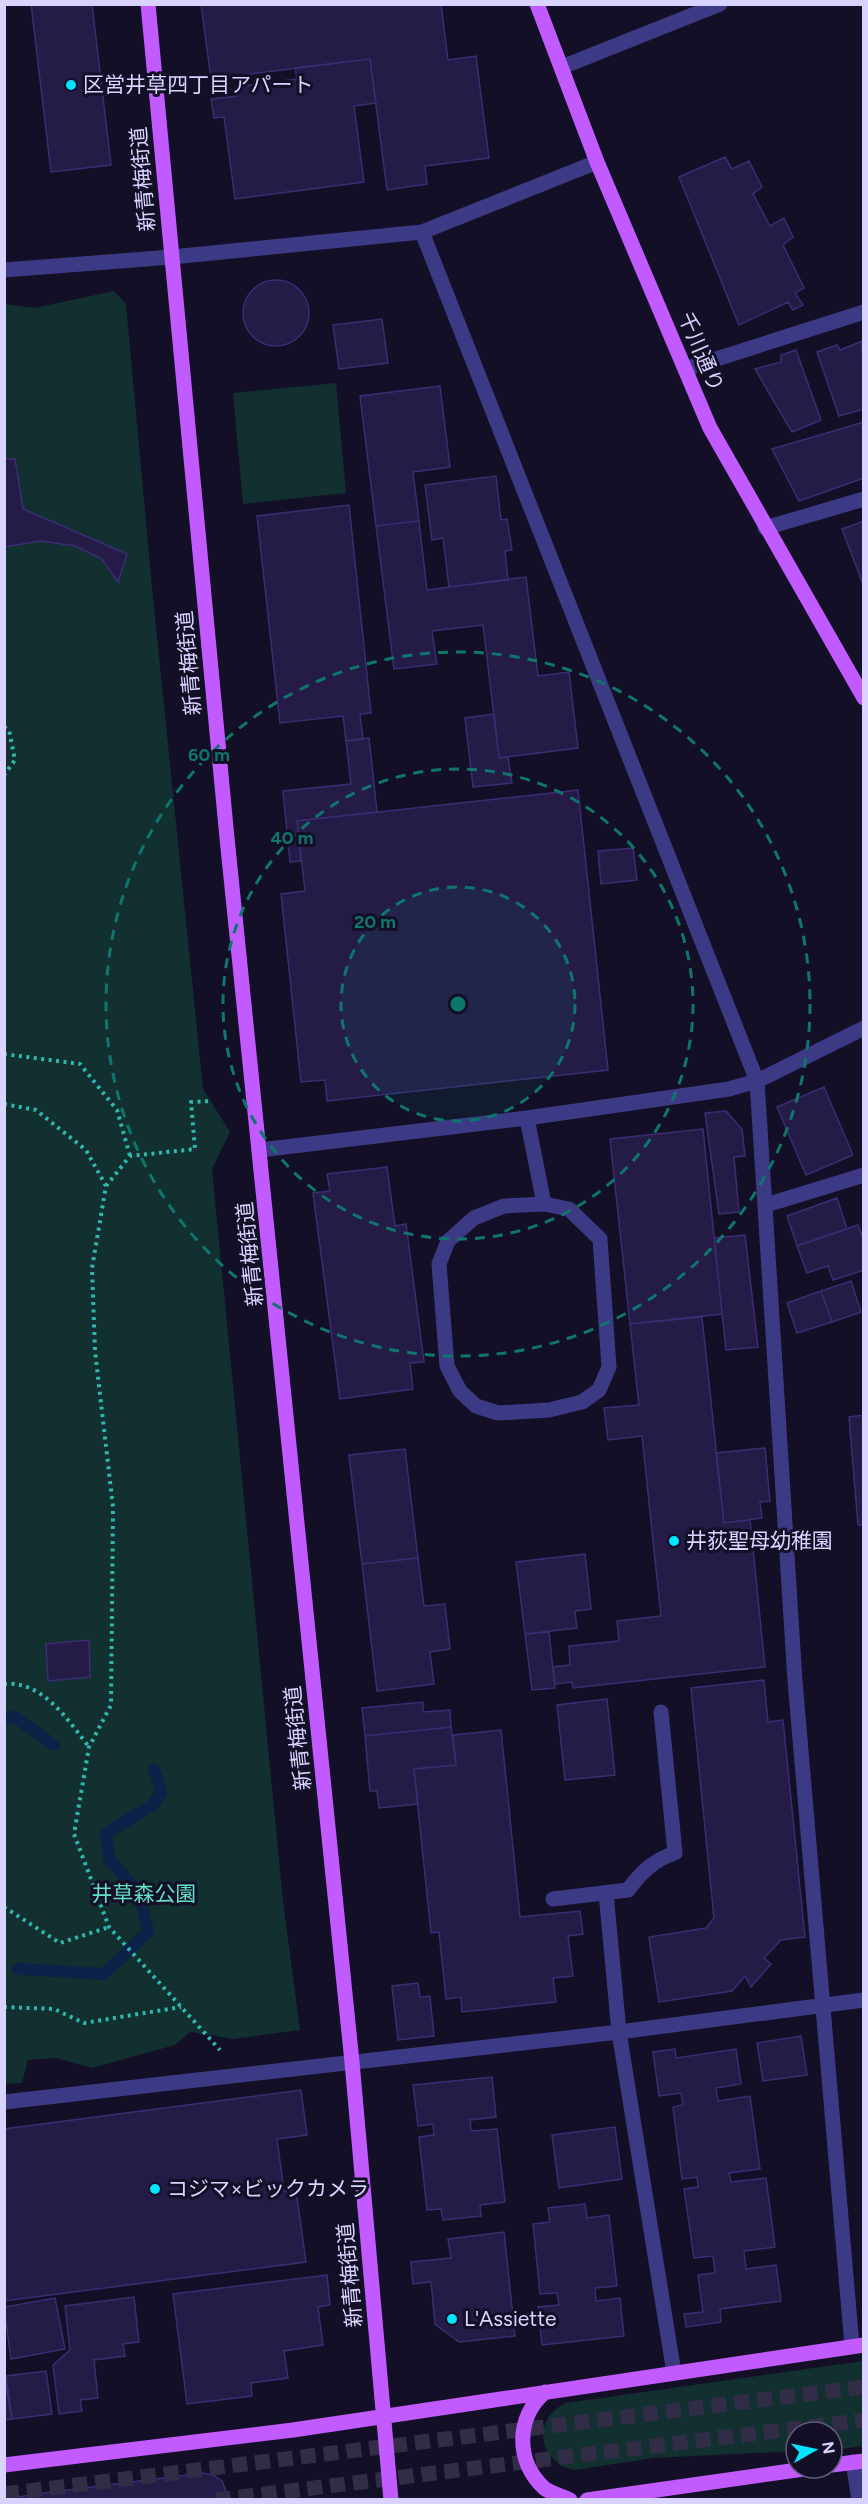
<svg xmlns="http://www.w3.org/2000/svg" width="868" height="2504" font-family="Figtree,'Noto Sans JP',sans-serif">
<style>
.green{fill:#12302f}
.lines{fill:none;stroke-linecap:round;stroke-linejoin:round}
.stream{stroke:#0c2248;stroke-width:12}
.building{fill:#241b47;stroke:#3b2d73;stroke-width:1.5}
.major-tunnel{stroke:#312d47;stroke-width:15;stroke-dasharray:15 8;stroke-linecap:butt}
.path{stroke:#2fb8b0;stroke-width:4;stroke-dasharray:3 4.5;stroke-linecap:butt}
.minor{stroke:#3d3a85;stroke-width:15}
.major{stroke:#c25bff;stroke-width:15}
.ring{fill:none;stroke:#0f766e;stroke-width:3;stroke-dasharray:10 8}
.poi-dot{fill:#00e5ff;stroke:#130f26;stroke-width:2}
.labels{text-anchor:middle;stroke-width:6;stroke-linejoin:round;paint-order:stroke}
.poi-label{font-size:21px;fill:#d9d4ff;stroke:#130f26;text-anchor:start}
.street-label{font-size:21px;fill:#d9d4ff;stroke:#130f26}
.park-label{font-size:21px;fill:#5fe0c0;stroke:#130f26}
.centre{fill:#0f766e;stroke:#130f26;stroke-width:3}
.ring-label{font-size:18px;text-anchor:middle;font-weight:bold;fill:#0f766e;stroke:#130f26;stroke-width:6;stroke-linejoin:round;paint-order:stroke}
</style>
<rect width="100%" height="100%" fill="#130f26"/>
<path class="green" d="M114,291L126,304L152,587L203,1089L230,1132L212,1169L283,1901L300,2030L233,2039L190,2032L175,2045L92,2068L56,2058L28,2060L22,2083L5,2084L4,304L35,308Z
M336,383L346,493L243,504L233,393Z
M863,2361V2446L832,2450V2432H796V2451L654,2458L574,2470C538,2462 531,2419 566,2403Z"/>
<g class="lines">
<path class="stream" d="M4,1718L15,1717L54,1745
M18,1969L104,1974L148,1932L140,1894L109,1859L106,1833L153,1805L161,1792L154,1770"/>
</g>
<path class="building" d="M31,4H92L111,165L51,172Z
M201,4H441L448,60L476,56L489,158L425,166L427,184L387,190L370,59L211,79Z
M370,59L376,103L354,106L364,182L235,199L224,117L214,118L211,99L237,96L236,87L297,79L295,68Z
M725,157L732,169L749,161L762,187L753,194L770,226L784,218L793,237L783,245L804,288L795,293L803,305L793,310L788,302L739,325L679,177Z
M243 313a33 33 0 1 1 66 0a33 33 0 1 1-66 0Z
M382,319L388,363L339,369L333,325Z
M862,341L864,409L839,416L817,352L837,345L840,350Z
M796,350L821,420L792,432L755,369L781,362V355Z
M440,386L450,467L413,472L419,521L376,526L360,396Z
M864,422V478L799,501L772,449Z
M4,459H15L23,509L127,554L118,582L102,559L75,546L41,541L4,547Z
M496,476L501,520L507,519L512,550L505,551L508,580L449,587L443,538L432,540L425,485Z
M349,505L371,713L360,714L363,739L346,741L343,716L280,723L257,516Z
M419,521L427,590L526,577L538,676L569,672L578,748L499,758L483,625L432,631L437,664L394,669L376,526Z
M864,521V587L842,529Z
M494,714L499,758L508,757L512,783L473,787L465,718Z
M369,738L377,812L297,821L301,861L290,862L283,791L351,784L346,741Z
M578,790L608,1070L327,1101L325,1080L301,1082L281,894L305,891L297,821Z
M633,848L637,880L601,884L598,851Z
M824,1087L853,1155L806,1175L777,1107Z
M726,1111L742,1129L745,1156L734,1157L739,1212L719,1214L705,1113Z
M703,1129L722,1314L630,1324L610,1139Z
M387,1167L395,1226L406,1224L424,1362L410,1363L413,1389L340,1399L313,1193L330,1191L327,1174Z
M837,1198L847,1229L797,1246L787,1216Z
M858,1225L864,1241V1270L833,1280L828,1266L807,1273L797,1246Z
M745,1235L758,1347L726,1350L714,1238Z
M851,1281L861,1312L832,1322L821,1291Z
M821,1291L832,1322L797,1333L787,1303Z
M702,1317L724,1523L750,1520L765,1667L573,1688L572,1682L555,1684L553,1667L570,1665L569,1646L619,1641L617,1621L661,1616L642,1436L608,1440L604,1408L639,1405L630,1324Z
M864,1415V1525H858L849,1417Z
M765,1448L770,1501L760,1502L762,1518L724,1523L716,1453Z
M405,1449L418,1558L362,1564L349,1455Z
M585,1554L591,1609L575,1611L577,1628L525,1634L516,1562Z
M418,1558L424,1606L445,1604L450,1649L430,1652L434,1684L377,1691L362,1564Z
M549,1632L555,1688L532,1690L525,1634Z
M89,1640L90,1677L48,1681L46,1644Z
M764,1680L768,1722L783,1720L805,1937L781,1940L764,1958L771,1964L751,1987L745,1976L732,1991L659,2002L649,1937L706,1928L714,1918L691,1688Z
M607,1699L615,1775L565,1780L557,1705Z
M423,1702V1712L450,1710L451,1727L365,1736L362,1708Z
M451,1727L456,1765L414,1769L418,1804L379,1808L377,1791H370L365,1736Z
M501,1730L520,1917L580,1911L583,1934L568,1936L573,1976L553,1978L556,2002L462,2012L461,1997L446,1999L439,1932L431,1933L414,1769L456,1765L453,1735Z
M418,1983L420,1997L430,1996L434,2036L398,2040L392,1986Z
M801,2036L807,2075L763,2081L757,2043Z
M675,2049L676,2058L736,2049L741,2084L716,2088L718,2101L750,2096L760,2169L729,2173L731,2182L766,2178L775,2247L744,2251L746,2269L776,2265L781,2301L720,2309L721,2322L686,2327L684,2314L703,2312L698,2275L715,2273L713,2256L694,2258L684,2189L698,2187L697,2177L682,2179L673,2107L683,2105L681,2093L659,2096L653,2052Z
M492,2077L496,2117L470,2120L471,2131L497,2129L505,2202L480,2205L481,2216L443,2220L441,2209L427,2210L419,2137L434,2135L433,2124L418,2126L413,2085Z
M301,2090L307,2135L277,2139L284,2191L296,2190L306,2262L4,2301V2129Z
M615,2127L622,2179L559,2188L552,2135Z
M585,2204L587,2218L609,2215L617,2286L595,2288L596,2301L620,2298L624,2336L542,2345L538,2307L559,2305L557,2293L540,2294L533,2224L550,2222L548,2208Z
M504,2232L515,2336L459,2342L435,2324L431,2282L413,2284L411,2262L451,2258L448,2239Z
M327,2275L330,2305L318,2307L323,2345L284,2351L288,2378L251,2383L252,2396L187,2404L173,2294Z
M134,2297L139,2342L123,2344L125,2356L94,2360L98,2398L80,2400L82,2411L59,2414L53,2365L70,2350L65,2306Z
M55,2298L65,2349L11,2359L4,2307Z
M46,2371L52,2414L12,2419L6,2376Z
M4,2376L12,2419L4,2420Z
M202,2473L213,2475L222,2481L226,2491L225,2500H38V2494Z
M38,2494V2500H4V2499Z"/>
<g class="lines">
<path class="major-tunnel" d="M4,2494L864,2387
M216,2500L864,2420"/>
<path class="path" d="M4,727L9,730L15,760L4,775
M4,1054L80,1064L117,1110L130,1156
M4,1104L36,1110L86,1150L106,1186L92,1268L95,1351L113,1507L111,1705L89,1747L74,1834L109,1927L220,2050
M106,1186L130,1156L195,1149L191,1102L211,1101
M4,1684C42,1680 68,1720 89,1747
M4,1907L60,1943L109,1927
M4,2007L54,2009L84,2023L181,2007"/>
<path class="minor" d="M562,67L720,4
M422,232L757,1081L795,1681L852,2346
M4,270L172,257L422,232L597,162
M685,369L864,312
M765,528L864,499
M527,1118L544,1204
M260,1150L527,1118L729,1089L757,1081L864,1028
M544,1204L569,1209L600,1239L609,1367L599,1390L582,1402L549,1410L498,1413L476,1406L460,1391L447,1366L439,1264L448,1241L474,1218L504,1206Z
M766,1205L864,1175
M606,1893L619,2032L674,2373
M553,1899L628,1890C641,1872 654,1860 675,1853L661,1712
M4,2102L619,2032L864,2000
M853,2462L859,2500"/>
<path class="major" d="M148,4L227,838L352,2062L391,2500
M537,4L597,162L710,428L864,698
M545,2392C516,2417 515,2461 544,2488C550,2493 562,2496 570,2500
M4,2465L293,2430L864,2345
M832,2465L864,2461
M587,2500L811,2468"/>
</g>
<circle cx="458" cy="1004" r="117" fill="#0f766e" fill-opacity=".12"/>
<g class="ring">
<circle cx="458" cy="1004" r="117"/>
<circle cx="458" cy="1004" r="235"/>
<circle cx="458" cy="1004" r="352"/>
</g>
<g class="poi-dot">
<circle cx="71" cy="85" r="6"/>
<circle cx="674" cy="1541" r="6"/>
<circle cx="155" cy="2189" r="6"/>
<circle cx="452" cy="2319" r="6"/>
</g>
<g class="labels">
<g class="poi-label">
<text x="83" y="92">区営井草四丁目アパート</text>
<text x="686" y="1548">井荻聖母幼稚園</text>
<text x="167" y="2196">コジマ×ビックカメラ</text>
<text x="464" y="2326">L'Assiette</text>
</g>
<g class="street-label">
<text transform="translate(143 179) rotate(-95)" y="7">新青梅街道</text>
<text transform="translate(701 352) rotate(67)" y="7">千川通り</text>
<text transform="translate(189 663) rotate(-95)" y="7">新青梅街道</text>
<text transform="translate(250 1254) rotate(-96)" y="7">新青梅街道</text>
<text transform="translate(298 1738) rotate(-96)" y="7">新青梅街道</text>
<text transform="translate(350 2275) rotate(-95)" y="7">新青梅街道</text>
</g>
<g class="park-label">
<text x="144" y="1901">井草森公園</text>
</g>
</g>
<circle cx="458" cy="1004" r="9" class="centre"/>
<g class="ring-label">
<text x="209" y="761">60 m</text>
<text x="292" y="844">40 m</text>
<text x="375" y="928">20 m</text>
</g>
<rect width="868" height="2504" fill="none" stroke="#d9d4ff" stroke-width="12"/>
<g transform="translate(814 2450) rotate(81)"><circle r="28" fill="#130f26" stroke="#625e7d" stroke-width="1.5"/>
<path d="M0-4.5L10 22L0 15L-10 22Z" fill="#00e5ff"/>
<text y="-9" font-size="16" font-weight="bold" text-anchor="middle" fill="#d9d4ff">N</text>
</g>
</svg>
